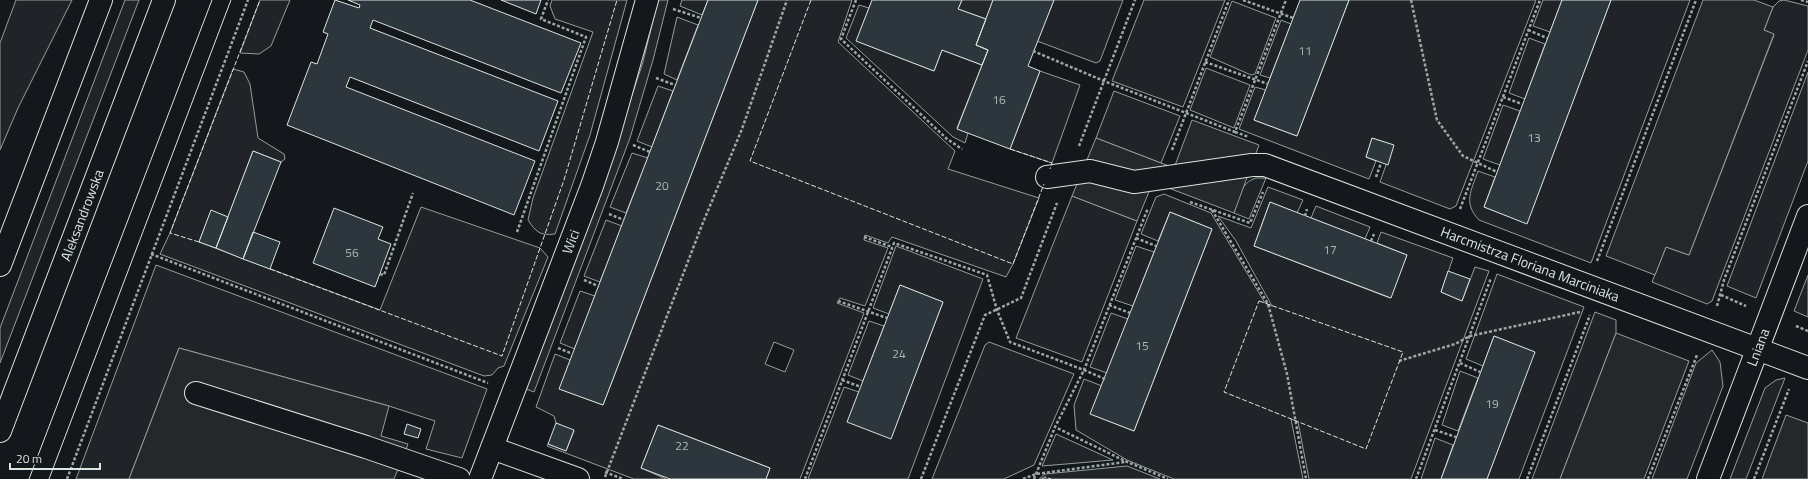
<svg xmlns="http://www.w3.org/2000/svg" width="1808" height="479" font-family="'Titillium Web',sans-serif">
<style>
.green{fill:#202428;stroke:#939e99;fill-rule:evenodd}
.parking{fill:#24282b;stroke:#939e99}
.building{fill:#2c363c;stroke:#d8e6dc}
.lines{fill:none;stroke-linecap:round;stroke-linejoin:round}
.minor-casing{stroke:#d8e6dc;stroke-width:24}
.major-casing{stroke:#d8e6dc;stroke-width:24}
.path{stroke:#9da8a2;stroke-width:2.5;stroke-dasharray:3 2;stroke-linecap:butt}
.minor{stroke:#14181c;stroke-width:22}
.major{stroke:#14181c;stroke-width:22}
.tram{stroke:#d8e6dc;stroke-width:1}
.fence{stroke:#d8e6dc;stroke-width:1;stroke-dasharray:5 2;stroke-linecap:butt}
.labels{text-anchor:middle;stroke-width:3;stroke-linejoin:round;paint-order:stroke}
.number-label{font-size:12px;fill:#adbab4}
.street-label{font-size:14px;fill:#d8e6dc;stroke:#14181c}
</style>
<rect width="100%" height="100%" fill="#14181c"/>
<path class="green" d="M16,0H72L18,108L0,150V43Z
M125,0H139L0,363V328Z
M260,0H290L271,46L259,54L240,53Z
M552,0H627L590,135L555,234C540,236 536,232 528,220L533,198L593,32L555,19L550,6Z
M682,0H708L702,15L680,6Z
M758,0H852L838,42L955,151L948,169L1039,198L1013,264L1006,277L892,237L888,243L865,235L864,240L888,248L865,306L840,298L837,303L864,313L800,479H766L770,468L658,425L641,468L666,479H634L547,446L548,444L566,451L574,431L556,423L554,416L536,407L555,354L570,360L560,389L603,405ZM774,342L794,350L785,372L765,364Z
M1054,0H1123L1100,61L1096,63L1037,41Z
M1144,0H1225L1183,107L1112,81Z
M1349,0H1536L1456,206L1450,209L1380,182L1393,145L1372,138L1366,157L1376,161L1369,179L1239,129L1255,87L1266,90L1254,120L1297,136Z
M1543,0H1562L1550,32L1533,26Z
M1611,0H1690L1591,263L1479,220C1463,203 1471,191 1478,171L1495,177L1484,207L1527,223Z
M1784,0L1808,6V50L1712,301L1707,304L1652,282L1666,247L1689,255L1774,35L1764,30L1773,7L1779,1Z
M1232,1L1276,18L1255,74L1251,75L1210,57Z
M859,5L869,8L857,41L934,71L942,50L982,65L957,128L968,133L965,143L953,137L846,38Z
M677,17L698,25L677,80L664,74Z
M1281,20L1291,24L1270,78L1260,75Z
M1529,38L1545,44L1525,99L1509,93Z
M1206,68L1250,85L1234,128L1190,110Z
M233,69L244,72L250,84L258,138L284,154L285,159L281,162L253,151L228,217L211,211L199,242L380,310L421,207L540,248L548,257L504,366L498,368L492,375L484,376L160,254L170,233Z
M1040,71L1080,85L1052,163L1010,149Z
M1808,72V161L1756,298L1727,286Z
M658,86L673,91L652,147L637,141Z
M1114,91L1180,116L1161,163L1096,138Z
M1503,105L1520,111L1500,165L1483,159Z
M632,153L648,158L626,213L610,207Z
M1256,178H1266L1249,219L1234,213C1239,198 1240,183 1256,178Z
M1268,187L1303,200L1297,213L1270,202L1254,246L1390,298L1407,255L1377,243L1381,232L1453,258L1441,292L1462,301L1475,267L1489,271L1411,479H1309L1298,422L1291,419L1303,479H1174L1127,460L1076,430L1074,405L1084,379L1102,386L1091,414L1134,431L1212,229L1170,212L1158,241L1141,234L1156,197L1164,194L1211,213L1265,303L1272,306L1236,241L1218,216L1251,228Z
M1072,196L1137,221L1082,362L1016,338Z
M1316,206L1370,227L1365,239L1311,218Z
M606,220L622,226L600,282L584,276Z
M896,246L983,279L908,479H808L844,387L859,392L891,438L943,302L900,285L889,314L873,308Z
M1136,246L1154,252L1133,306L1115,300Z
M156,265L487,389L462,458L426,449L435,421L389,406L179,348L129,479H76Z
M1497,274L1584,307L1519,479H1487L1534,352L1494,336L1483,366L1466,359Z
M1808,275V317L1794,311Z
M580,291L595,296L575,349L560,343Z
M1595,312L1616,320V333L1560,479H1532Z
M1111,313L1128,319L1107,373L1090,367Z
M869,321L884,326L863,381L848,375Z
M989,342L1074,374L1034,465L1004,479H932L985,345Z
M1712,350L1720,362L1723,386L1687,479H1652L1696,363Z
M1460,371L1478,378L1458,431L1442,425Z
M1785,378L1746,479H1730L1765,388L1776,380Z
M1056,434L1113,460L1042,466Z
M1435,438L1453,445L1441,479H1421Z
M1127,466L1160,479H1039L1045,474Z"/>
<path class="parking" d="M658,0H668L653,60L630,138L534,392L526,389L609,165L643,62Z
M962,0H993L986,19L958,9Z
M1703,0H1754L1773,7L1764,30L1774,34L1689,255L1666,247L1655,275L1606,256Z
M1192,120L1259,145L1234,213L1153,182L1137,221L1072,196L1096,138L1174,168Z
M1616,333L1689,361L1644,479H1560Z
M179,348L389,406L381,436L408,444L394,479H129Z
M1786,415L1808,423V479H1762Z"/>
<path class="building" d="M335,0L359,8L360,5L348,0H470L581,43L561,93L373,20L370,28L558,101L539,151L350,77L346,87L535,161L514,215L287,125L311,62L317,64L328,34L323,32Z
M501,0H541L536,14Z
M708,0H758L603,405L559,389Z
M872,0H962L958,9L986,19L976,45L988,50L982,65L942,50L934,71L856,41Z
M993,0H1054L1028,66L1040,71L1010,149L957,129L988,50L976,45Z
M1300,0H1349L1297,136L1254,120Z
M1562,0H1611L1527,224L1484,207Z
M1372,138L1394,145L1388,165L1366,157Z
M253,151L281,162L243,259L216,248Z
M1270,202L1407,255L1391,298L1254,246Z
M334,208L383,227L378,239L391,244L375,287L313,263Z
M211,210L228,217L216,248L199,242Z
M1170,212L1212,229L1134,431L1090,414Z
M253,232L280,242L270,269L243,259Z
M1448,271L1470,279L1462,301L1441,292Z
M900,285L943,302L891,439L847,422Z
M1494,336L1535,352L1487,479H1441Z
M556,423L574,430L566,451L548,444Z
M407,424L421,429L418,438L404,434Z
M658,425L770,468L766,479H670L641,468Z"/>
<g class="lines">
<defs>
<g id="minor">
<path id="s1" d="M1047,177L1090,171L1134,182L1252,165H1265L1808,368"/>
<path d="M196,393L366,447L459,479"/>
<path d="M492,448L578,479"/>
<path id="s2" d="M480,479L592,186L607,142L647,0"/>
<path id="s3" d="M1708,479L1808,216"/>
</g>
<g id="major">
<path d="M0,265L101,0"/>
<path id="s4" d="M0,431L164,0"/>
</g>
</defs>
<use href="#minor" class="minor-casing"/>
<use href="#major" class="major-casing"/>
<path class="path" d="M856,0L841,39L947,139L962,149
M1243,0L1293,18
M1411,0L1437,120L1463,156L1497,172
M1801,0L1808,2
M673,9L701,18
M1528,30L1547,38
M1033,51L1104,81L1235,132L1286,0
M1205,62L1268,84
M656,78L675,85
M1503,97L1522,104
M1235,132L1249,137
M633,145L650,152
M1079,146L1135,0
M1172,150L1229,0
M1376,177L1381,163
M1190,202L1250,223L1263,192
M1460,209L1540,0
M1212,210L1268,304L1287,374L1306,479
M609,214L624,220
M1305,216L1307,209
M517,232L586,37L541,19L548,0
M864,237L892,247
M1136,238L1156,246
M1371,241L1374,234
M151,254L488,383
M1597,261L1696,0
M380,274L384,275L413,193
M584,280L598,286
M1721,295L1746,306
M838,301L887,318
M1109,305L1130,313
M1717,306L1724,280L1808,61
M1796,326L1808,331
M558,348L573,354
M1399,361L1455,344L1470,336L1580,312
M1460,363L1480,372
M1105,379L1084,370L1055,427L1125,461L1168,479
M842,380L861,387
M1435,430L1456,437
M605,472L623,479
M605,477L702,225L742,129L787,0
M67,479L248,0
M805,479L894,243L987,275L997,310L1010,342L1084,370L1148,208
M921,479L985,315L1021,298L1057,203
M1023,479L1036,474L1125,462
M1034,479L1055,427
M1416,479L1491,278
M1527,479L1590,315
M1648,479L1697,355
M1754,479L1789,389"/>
<use href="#minor" class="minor"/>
<use href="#major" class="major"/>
<path class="tram" d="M29,479L212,0
M49,479L231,0"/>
<path class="fence" d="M811,0L750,161L1013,264L1044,184
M1010,149L1052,163L1050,169
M199,242L170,233L260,0
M270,269L502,356L564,180L617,0
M1259,301L1403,352L1366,449L1224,392Z
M1042,479L1045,477L1051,479"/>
</g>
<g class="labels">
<g class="number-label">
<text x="1305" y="55">11</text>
<text x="999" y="104">16</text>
<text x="1534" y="142">13</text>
<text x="662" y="190">20</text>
<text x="1330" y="254">17</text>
<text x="352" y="257">56</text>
<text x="1142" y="350">15</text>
<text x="899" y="358">24</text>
<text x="1492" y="408">19</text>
<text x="682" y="450">22</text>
</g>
<g class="street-label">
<text dy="5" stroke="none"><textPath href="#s4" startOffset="231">Aleksandrowska</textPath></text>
<text dy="5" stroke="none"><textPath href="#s2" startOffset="254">Wici</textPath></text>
<text dy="5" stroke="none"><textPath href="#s1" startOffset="504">Harcmistrza Floriana Marciniaka</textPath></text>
<text dy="5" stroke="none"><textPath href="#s3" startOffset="141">Lniana</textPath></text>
</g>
</g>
<path d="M10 463v6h90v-6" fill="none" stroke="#d8e6dc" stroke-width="2"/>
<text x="16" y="463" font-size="12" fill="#d8e6dc" stroke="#14181c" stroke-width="3" paint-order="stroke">20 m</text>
</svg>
